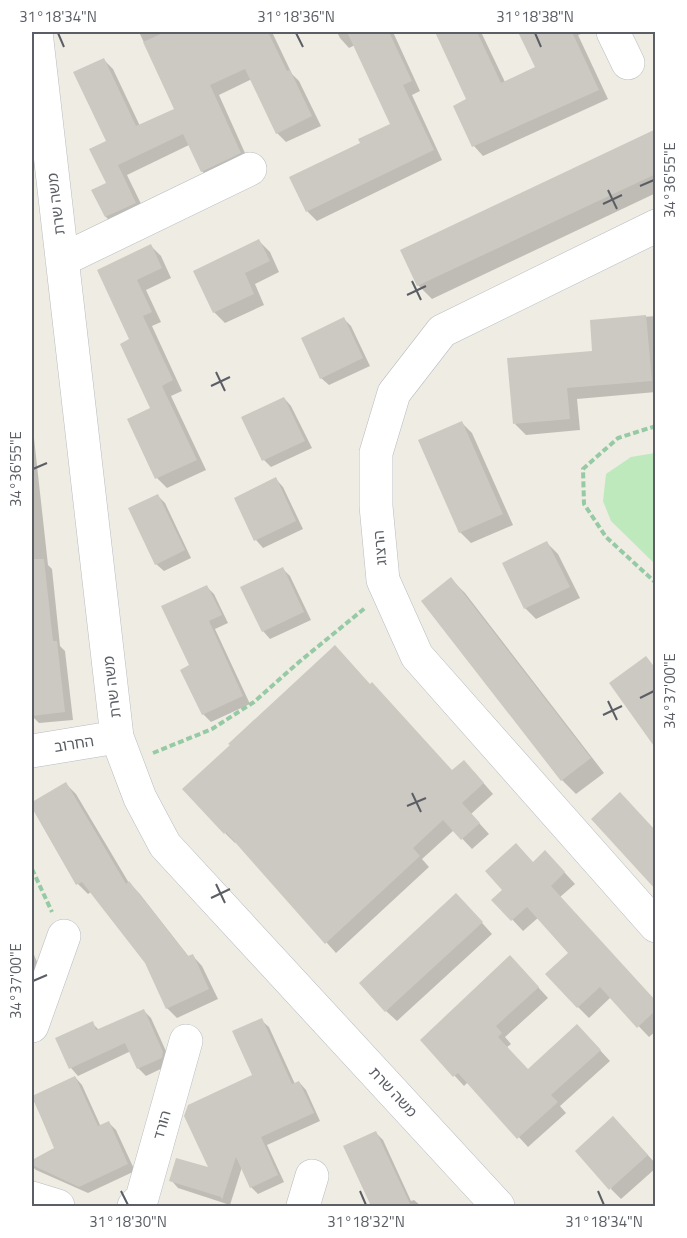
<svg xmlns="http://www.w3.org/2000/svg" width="687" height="1238" font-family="'Titillium Web','Noto Sans Hebrew',sans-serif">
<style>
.green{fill:#bde9bd}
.shadow{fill:#0003}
.building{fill:#ccc9c2}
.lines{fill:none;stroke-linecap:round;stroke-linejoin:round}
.minor-casing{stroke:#b8bbc0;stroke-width:34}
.path{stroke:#95caa5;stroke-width:4;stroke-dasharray:6 3;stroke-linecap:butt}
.minor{stroke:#fff;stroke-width:33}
.ticks{fill:none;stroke:#5b5f65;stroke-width:2}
.labels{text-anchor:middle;stroke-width:6;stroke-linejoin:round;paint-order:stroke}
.street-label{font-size:15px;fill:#5b5f65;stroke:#fff}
.neatline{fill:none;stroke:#5b5f65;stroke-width:2}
.ticks-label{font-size:15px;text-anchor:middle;fill:#5b5f65}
</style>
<rect width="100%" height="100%" fill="#efece3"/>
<path class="green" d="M655,453H656L655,564L611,521L603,501L606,474L631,457Z"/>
<path class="shadow" d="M139,32H272L292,74L299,81L321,126L286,142L277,133L252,79L219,95L249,162L211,181L202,171L189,145L127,175L145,212L115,226L106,217L108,142L104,60L113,69L140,126L176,109Z
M337,32H393L420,91L412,95L442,160L317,221L307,211L362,144L392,124L355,45L349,48L340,38Z
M436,32H481L505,82L537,67L519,32H580L581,34L578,35L608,99L483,156L474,146L455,106L468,100Z
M656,130V193L432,299L418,285Z
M259,241L270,252L279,272L255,284L264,305L225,323L214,312Z
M151,246L161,256L171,278L146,290L161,322L152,326L182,391L171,396L206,470L167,488L157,478L129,420L152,409L131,340L99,270Z
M656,316V392L577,399L580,430L526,435L515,424L594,352L591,321Z
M344,319L351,326L370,366L329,385L321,378Z
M284,398L291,406L312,448L271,467L264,460Z
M32,420L48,565L52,569L60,646L65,651L73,720L39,723L32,716Z
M461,422L472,433L513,525L471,543L460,532Z
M276,479L283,487L303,529L263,548L256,540Z
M158,496L165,503L191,558L164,571L156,564Z
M547,543L558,554L580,598L536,619L525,608Z
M283,569L290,576L311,620L270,639L263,631Z
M451,579L465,593L604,773L576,794L562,780Z
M207,587L214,594L228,623L215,629L250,704L211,722L203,714L182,670L191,666Z
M370,685L453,772H474L493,794L471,814L489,834L472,849L454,830L422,859L429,867L336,953L236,842L235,843L225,833Z
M66,784L76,794L129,883L139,893L189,957L192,955L202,966L218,999L177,1018L167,1008L146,962L91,892L88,894L78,884L32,805Z
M534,863H556L575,884L560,897L656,1002V1031L649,1037L611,997L589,1018L578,1007L571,953L539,917L523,931L494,900Z
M467,906L492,934L397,1021L386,1011Z
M32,950L40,969L32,972Z
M520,967L548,998L505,1037L511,1044L506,1048L528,1071L586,1035L610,1061L560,1106L566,1113L528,1147L468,1082L464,1086L422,1040Z
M143,1010L151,1018L170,1060L169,1065L146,1076L138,1068L131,1051L78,1076L71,1068L92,1023L99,1030Z
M261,1020L269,1027L295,1084L299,1082L306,1090L320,1121L267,1145L284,1182L258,1194L251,1187L242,1167L230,1205L178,1188L171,1180L211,1170L254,1076Z
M75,1077L82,1085L101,1127L109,1123L116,1130L135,1171L88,1193L36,1170L32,1166V1162L56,1149L32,1097Z
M624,1129L656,1164V1168L621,1199L611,1189Z
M375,1132L383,1140L411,1201L414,1200L421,1206H372L345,1147Z"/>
<path class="building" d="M165,32H268L287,71L290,70L312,116L276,134L245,69L210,85L241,153L201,172L183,134L118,165L136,203L105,217L91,190L106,183L89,149L106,141L73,72L104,58L136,126L174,109L143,42Z
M347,32H389L412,81L403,85L434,150L306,212L289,177L360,143L358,139L390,124Z
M435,32H477L501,83L535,67L518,32H572L599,90L472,147L453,106L466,99Z
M656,129V174L417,286L400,250Z
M259,239L270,261L245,273L254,294L213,313L193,271Z
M151,244L162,268L137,280L152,312L143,316L173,380L162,386L197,460L155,479L127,419L150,408L120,344L129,339L97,270Z
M646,315L652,381L567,388L570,419L513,424L507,358L592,351L590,320Z
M344,317L363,358L320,379L301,338Z
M284,397L305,441L262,461L241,417Z
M462,421L503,514L459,533L418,440Z
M276,477L296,521L254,541L234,498Z
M158,494L185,550L155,565L128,508Z
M547,541L570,587L524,609L502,563Z
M32,559H44L53,641H57L65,712L32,716Z
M283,567L304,612L262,632L240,587Z
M451,577L591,758L561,781L421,601Z
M207,585L222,615L209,621L243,696L202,715L180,670L189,665L161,606Z
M335,645L370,684L372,682L452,770L464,760L484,783L462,803L480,823L461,840L443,820L413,848L420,856L325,944L226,832L224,834L182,789L230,745L228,744Z
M646,656L656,669V749L609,683Z
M66,782L126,884L129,881L188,956L193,954L209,989L166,1009L145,963L82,882L76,885L32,808V802Z
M620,792L656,831V890L591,819Z
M516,843L533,862L545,850L565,872L551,886L656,1001V1010L637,1028L600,987L577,1008L545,974L568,953L527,907L511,921L491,900L502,890L485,871Z
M456,893L483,922L385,1012L359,983Z
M510,955L539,987L496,1026L502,1033L498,1037L528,1069L577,1024L601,1050L551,1095L558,1102L517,1139L458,1073L453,1077L420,1040Z
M144,1009L163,1052L162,1058L137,1069L125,1043L69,1069L55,1038L93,1021L96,1030Z
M262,1018L292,1084L299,1081L314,1113L261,1137L278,1175L250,1188L236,1157L222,1200L221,1197L169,1181L176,1158L208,1167L184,1116L188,1105L252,1075L232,1031Z
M75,1076L98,1126L109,1121L128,1164L79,1187L32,1165V1160L54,1148L32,1096Z
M613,1116L648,1155L609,1190L575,1151Z
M376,1131L411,1206H371L343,1146Z"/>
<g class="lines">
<defs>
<path id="minor" d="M36,32L117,737L140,798L165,845L498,1206
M613,32L628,63
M656,226L442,331L394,393L376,453V506L383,580L417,656L656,926
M62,260L250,169
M32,751L117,737
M32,1026L64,936
M32,1198L58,1206
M134,1206L142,1198L186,1041
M303,1206L312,1176"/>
</defs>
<use href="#minor" class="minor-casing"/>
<path class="path" d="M656,426L618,438L583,469L584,504L606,537L656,583
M153,753L212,729L254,702L299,662L365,608
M32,869L52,912"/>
<use href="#minor" class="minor"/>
</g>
<path class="ticks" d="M58,33L64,47M296,33L303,47M535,33L541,47M640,186L654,180M608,190L617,209M603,204L622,195M412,281L421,300M407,295L426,286M216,372L225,391M211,386L230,377M33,469L47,463M640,698L654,691M608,701L617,720M603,715L622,706M412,793L421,812M407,806L426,798M216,884L225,903M211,898L230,889M33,981L47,975M121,1191L128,1205M360,1191L366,1205M598,1191L604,1205"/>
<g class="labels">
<g class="street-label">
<text transform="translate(56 204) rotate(-97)" y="5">משה שרת</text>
<text transform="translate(380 548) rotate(-95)" y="5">הרצוג</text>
<text transform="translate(112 687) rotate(-97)" y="5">משה שרת</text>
<text transform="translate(74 744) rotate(-9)" y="5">החרוב</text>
<text transform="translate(393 1092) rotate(47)" y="5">משה שרת</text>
<text transform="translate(162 1125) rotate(-74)" y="5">הורד</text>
</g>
</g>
<rect width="687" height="1238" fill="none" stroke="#ffffff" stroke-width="66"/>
<rect x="33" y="33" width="621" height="1172" class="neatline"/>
<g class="ticks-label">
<text x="58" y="22">31°18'34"N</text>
<text x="296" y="22">31°18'36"N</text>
<text x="535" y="22">31°18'38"N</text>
<text transform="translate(670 180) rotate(-90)" y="5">34°36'55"E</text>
<text transform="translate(16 469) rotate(-90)" y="5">34°36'55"E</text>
<text transform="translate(670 691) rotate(-90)" y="5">34°37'00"E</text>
<text transform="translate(16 981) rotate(-90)" y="5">34°37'00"E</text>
<text x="128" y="1227">31°18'30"N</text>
<text x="366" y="1227">31°18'32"N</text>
<text x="604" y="1227">31°18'34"N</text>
</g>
</svg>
